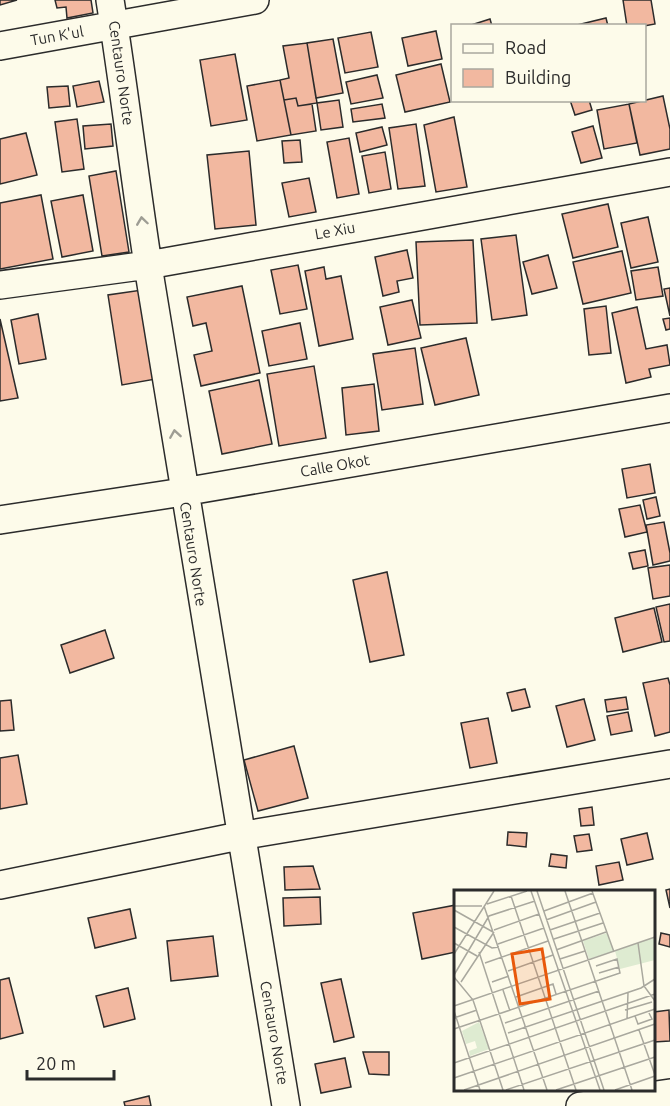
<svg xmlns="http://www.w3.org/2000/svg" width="670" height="1106" font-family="Ubuntu,sans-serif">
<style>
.building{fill:#f2b8a0;stroke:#2b2b2b;stroke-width:1.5}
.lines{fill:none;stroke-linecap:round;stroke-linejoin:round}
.minor-casing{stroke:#2b2b2b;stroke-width:30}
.minor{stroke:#fdfbea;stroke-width:27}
.oneway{stroke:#9e9d94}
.labels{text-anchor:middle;stroke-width:4.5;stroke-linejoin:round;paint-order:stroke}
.street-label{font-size:15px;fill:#2b2b2b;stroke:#fdfbea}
.inset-road{fill:none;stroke:#a9a89e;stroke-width:1.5}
.view{fill:#e8590c;fill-opacity:0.15;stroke:#e8590c;stroke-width:3}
.inset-edge{fill:none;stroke:#2b2b2b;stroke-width:3}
</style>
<rect width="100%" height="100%" fill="#fdfbea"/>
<path class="building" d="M0,0H17L0,5Z
M55,0H91L93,13L67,18L66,7L57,8Z
M623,0H651L655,24L644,26H627Z
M606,18L608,26H573Z
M490,19L492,26H468Z
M436,31L442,59L408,66L402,38Z
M371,32L378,67L345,73L338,38Z
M333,39L343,93L316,98L307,43Z
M307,43L317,103L298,106L296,98L284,100L280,80L289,78L283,46Z
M235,54L247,120L211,126L200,60Z
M441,64L450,102L405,112L396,75Z
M377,75L383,98L351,104L346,82Z
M280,80L291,135L257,141L247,86Z
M99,81L104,102L77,107L73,86Z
M68,86L70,106L49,108L47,87Z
M663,96L670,129V149L640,155L629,104Z
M296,98L298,106L312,104L316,131L291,135L284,100Z
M339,100L343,127L321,130L317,103Z
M570,100H589L592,110L575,115Z
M382,104L385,118L353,122L351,109Z
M629,104L637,143L604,149L597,110Z
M454,117L467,187L436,192L424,125Z
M77,119L84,169L62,172L55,122Z
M111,124L113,146L85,149L83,126Z
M416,124L425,186L398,189L389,128Z
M593,126L602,158L581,163L572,132Z
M382,127L387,145L360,152L356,133Z
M26,133L37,175L0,184V139Z
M349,138L359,194L337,198L327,142Z
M300,140L302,162L284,163L282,141Z
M249,151L256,225L215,229L207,155Z
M385,152L391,189L369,193L362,156Z
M116,171L129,252L102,256L89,176Z
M309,178L316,212L289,217L282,183Z
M41,195L53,259L0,269V203Z
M83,195L93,251L62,257L51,201Z
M608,204L618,247L573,258L562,214Z
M648,217L658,262L631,268L621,223Z
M516,235L527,315L492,320L481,239Z
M473,240L477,323L420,325L416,242Z
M407,250L413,278L397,281L399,292L383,296L375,257Z
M622,251L631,293L583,304L573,262Z
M548,255L557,288L532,294L523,262Z
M298,265L307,309L280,314L271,270Z
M324,267L326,279L341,276L353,339L319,346L305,271Z
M658,267L663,296L636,300L631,271Z
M242,286L260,373L201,386L194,355L212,351L206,323L193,326L187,297Z
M670,288V316L664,289Z
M142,290L156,379L122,385L108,295Z
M412,300L421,338L388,345L380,307Z
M606,306L611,353L589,355L584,309Z
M637,307L646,349L667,345L670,365L649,369L651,377L626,383L612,313Z
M38,314L46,359L19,364L11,320Z
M670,318V329L666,330L663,319Z
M0,319L18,398L0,401Z
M300,323L307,359L269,366L262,331Z
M466,338L479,395L435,405L421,348Z
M415,348L423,404L382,410L373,354Z
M314,366L326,438L279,446L267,374Z
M259,380L272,444L222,454L209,391Z
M374,384L379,431L346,435L342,388Z
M650,464L655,493L627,498L622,469Z
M656,497L660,516L647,519L643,500Z
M640,505L647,532L625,537L619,509Z
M664,522L670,553V561L653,565L646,525Z
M645,550L648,566L633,569L629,553Z
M670,565V596L653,599L648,568Z
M387,572L404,655L370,662L353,580Z
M670,604V641L664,642L656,607Z
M654,608L662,642L623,652L615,618Z
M105,630L114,658L70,673L61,645Z
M668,678L670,685V732L655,736L643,683Z
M525,689L530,707L512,711L507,693Z
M626,697L628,709L607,712L605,700Z
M584,699L595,740L567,747L556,706Z
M11,700L14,730L0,731V701Z
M628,712L632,731L611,735L607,716Z
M488,718L497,763L470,768L461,723Z
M294,746L308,798L258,811L244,760Z
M18,755L27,804L0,809V758Z
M592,807L594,825L581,826L579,809Z
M508,832L527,833L526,847L507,845Z
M647,833L653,859L627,865L621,839Z
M589,834L592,850L577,852L574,836Z
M551,854L567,856L566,868L549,866Z
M619,862L623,880L599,885L596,866Z
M313,866L320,889L285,890L284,867Z
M670,889V908L666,890Z
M320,897L321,924L284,926L283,898Z
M456,905V952L422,959L413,913Z
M130,909L136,938L95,948L88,918Z
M661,933L670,935V947L659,944Z
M213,936L218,976L171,981L167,941Z
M9,978L23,1033L0,1039V980Z
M341,979L354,1037L334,1042L321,983Z
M128,988L135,1019L104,1027L96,996Z
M669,1010L670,1041L654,1042V1012Z
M363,1052H389V1075L369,1074Z
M345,1058L351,1087L321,1093L315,1064Z
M149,1096L151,1106H125L124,1102Z"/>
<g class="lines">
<defs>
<path id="minor" d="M110,0C125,94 136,190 151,284C194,558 239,832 286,1106
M0,46L255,0
M0,285L148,265L670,172
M0,520L183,492L670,408
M0,885L239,836L670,764
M580,1106L670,1093"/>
</defs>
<use href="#minor" class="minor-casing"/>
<use href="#minor" class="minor"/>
</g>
<defs><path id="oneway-chevron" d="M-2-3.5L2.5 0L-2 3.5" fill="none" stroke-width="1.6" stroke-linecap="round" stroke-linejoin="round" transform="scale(1.5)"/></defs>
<g class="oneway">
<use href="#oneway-chevron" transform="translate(142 221) rotate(-98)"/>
<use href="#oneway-chevron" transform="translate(175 434) rotate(-99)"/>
</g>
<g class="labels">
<g class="street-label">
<text transform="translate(57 36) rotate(-10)" y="5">Tun K'ul</text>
<text transform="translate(121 73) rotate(82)" y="5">Centauro Norte</text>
<text transform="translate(335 231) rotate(-10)" y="5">Le Xiu</text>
<text transform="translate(335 466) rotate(-10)" y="5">Calle Okot</text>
<text transform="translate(193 554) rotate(81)" y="5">Centauro Norte</text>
<text transform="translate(274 1033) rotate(80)" y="5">Centauro Norte</text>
</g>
</g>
<g transform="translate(454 890)">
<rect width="201" height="201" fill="#fdfbea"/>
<path d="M153,43L160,61L135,69L129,51ZM201,47V70L166,79L161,61ZM25,132L35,159L16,166L15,161L23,158L21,151L12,154L8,141Z" fill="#deebd1"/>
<path class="inset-road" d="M77,1L146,200M83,1L150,200M111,1L178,200M138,1L160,62M57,6L122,200M33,14L73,1M0,16H28M30,16L93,200M0,20L39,42M90,21L139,3M92,30L142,12M0,37L38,58L45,57M40,40L85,24M96,40L146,23M100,49L149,33M0,53L23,66M184,53L190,96L201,111M44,54L90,38M102,60L152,42M25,62L70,200M0,64L40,1M106,69L131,61M31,73L94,51M54,81L99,65M145,83L165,77M0,85L35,26L81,11M0,87L19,110L49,200M7,92L40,42M38,92L55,86M49,100L56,121M62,107L99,94L102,104M0,116L201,47M171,120L198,112M0,121L26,200M181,126L184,134L198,129L195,123M0,128L23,120M173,129L174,103M51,133L145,101M0,139L166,83L163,69L142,76M185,140L201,185M54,143L187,98L201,89M0,173L201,104M0,188L201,119M10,200L201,134M52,200L201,150M102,200L201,167M161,200L201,186"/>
<path class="view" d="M88,59L96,109L66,114L58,64Z"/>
<rect width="201" height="201" class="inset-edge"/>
</g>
<rect x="451" y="24" width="195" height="78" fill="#fdfbea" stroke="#a9a89e" stroke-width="1.5"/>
<rect x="463" y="44" width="30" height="9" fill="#fdfbea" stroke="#a9a89e" stroke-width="1.5"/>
<text x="505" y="54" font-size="18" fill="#2b2b2b">Road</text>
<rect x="463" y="69" width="30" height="18" fill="#f2b8a0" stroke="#a9a89e" stroke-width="1.5"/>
<text x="505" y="84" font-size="18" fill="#2b2b2b">Building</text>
<path d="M27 1070v9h87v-9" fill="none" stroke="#2b2b2b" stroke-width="3"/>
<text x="36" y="1070" font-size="18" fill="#2b2b2b" stroke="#fdfbea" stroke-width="4.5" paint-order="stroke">20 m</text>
</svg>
